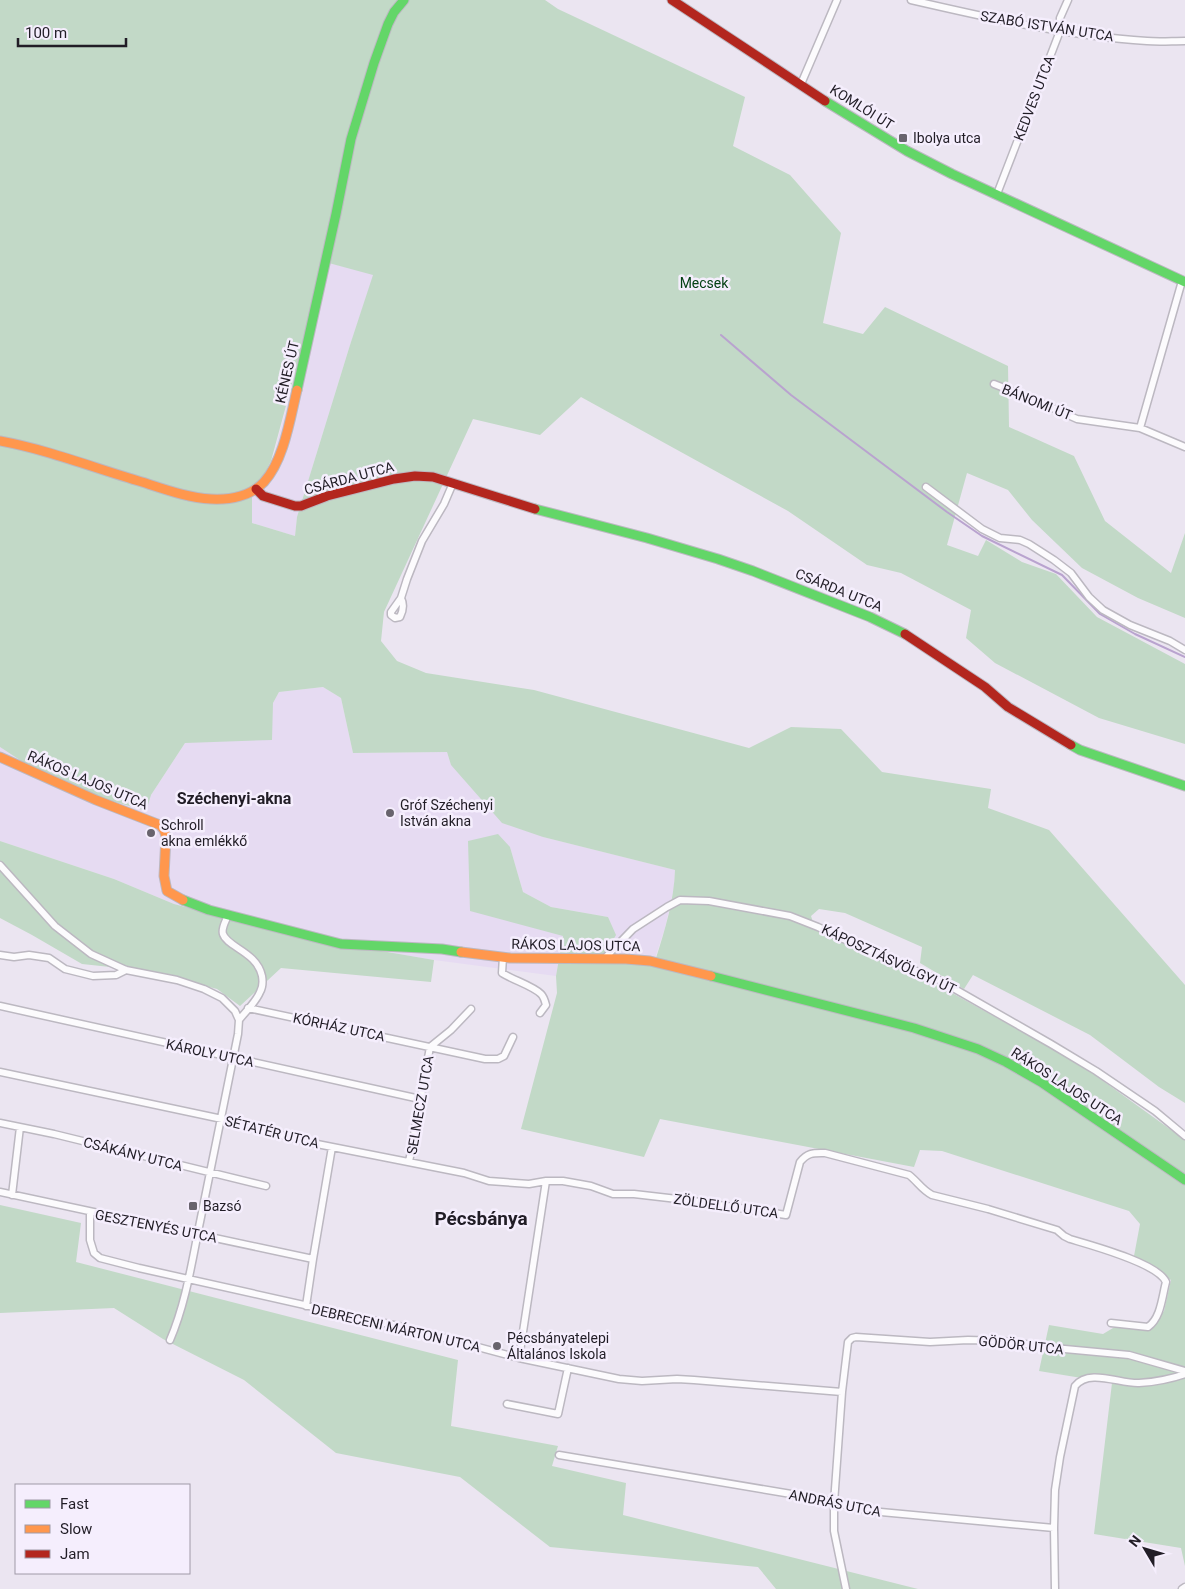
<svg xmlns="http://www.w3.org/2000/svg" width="1185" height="1589" font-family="Roboto,sans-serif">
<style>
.built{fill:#e6dbf2}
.green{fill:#c2d9c7;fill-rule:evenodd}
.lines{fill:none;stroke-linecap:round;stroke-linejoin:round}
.stream{stroke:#b9a3cf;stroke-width:2}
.street-casing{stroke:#bcb8c1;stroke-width:9}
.fast-casing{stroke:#bcb8c1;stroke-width:11}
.slow-casing{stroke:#bcb8c1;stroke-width:11}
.jam-casing{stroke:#bcb8c1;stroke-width:11}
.street{stroke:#fcfbfd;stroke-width:6}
.fast{stroke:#63d668;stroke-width:9}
.slow{stroke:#ff974d;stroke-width:9}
.jam{stroke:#b3261e;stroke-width:9}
.poi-dot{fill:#68636d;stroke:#f5eefd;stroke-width:2}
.labels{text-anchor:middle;stroke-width:5;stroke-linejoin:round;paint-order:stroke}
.street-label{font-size:14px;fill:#211d26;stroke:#f5eefd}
.poi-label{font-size:14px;fill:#211d26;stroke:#f5eefd;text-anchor:start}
.park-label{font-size:14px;fill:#044113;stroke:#f5eefd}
.quarter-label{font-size:16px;font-weight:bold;fill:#211d26;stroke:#f5eefd}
.district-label{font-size:19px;font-weight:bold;fill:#211d26;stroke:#f5eefd}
</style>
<rect width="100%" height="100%" fill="#ebe5f1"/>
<path class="built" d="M325,262L374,274L350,345L297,517L295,536L252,523V498L272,461Z
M323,687L341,698L353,753L447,752L451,765L543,837L675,870L674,888L665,928L655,958L605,955L608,917L551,907L523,892L510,847L468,841L563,936L556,976L434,960L294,936L174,904L114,879L0,841V747L58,785L151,795L185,743L273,703L279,692Z"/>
<path class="green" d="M0,0H545L558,9L745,97L733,146L790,175L841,233L823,323L863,334L885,307L1008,366L1009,427L1074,456L1105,521L1171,573L1185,533V618L1138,598L1082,568L1032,520L1008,490L967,473L947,545L978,556L986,540L1022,562L1056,574L1097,617L1185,664V744L1099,718L995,663L966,638L971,610L901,573L867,565L788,511L581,397L540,435L473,419L384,612L381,641L397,661L426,673L534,690L749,748L791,727L841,729L882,772L991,789L988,808L1049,830L1185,985V1103L1159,1087L1090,1035L973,975L964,989L920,963L922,947L845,913L819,909L811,916L815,928L952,993L1035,1039L1088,1070L1185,1140V1566L1181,1548L1094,1534L1112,1383L1039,1371L1049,1325L1103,1334L1113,1328L1151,1326L1164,1311L1171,1280L1134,1256L1140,1224L1129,1211L942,1151L920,1150L914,1167L660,1119L644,1157L521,1129L557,993L556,976L563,936L470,911L468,841L498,834L510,847L523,892L551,907L608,917L616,935L605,954L656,958C665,929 674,901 675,870L543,837L502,823L451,765L447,752L353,753L341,698L323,687L279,692L273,703L272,740L185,743L151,795L146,811L58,785L0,747ZM325,262L373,275L350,345L297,517L295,536L252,523V498L271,461Z
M0,841L114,879L174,904L294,936L434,960L431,982L281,968L240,1006L217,989L148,971L82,964L32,935L0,918Z
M0,1205L81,1223L76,1262L458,1360L451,1426L558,1446L552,1466L626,1483L623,1515L918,1589H776L758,1567L550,1547L460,1477L336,1453L244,1380L163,1339L114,1308L0,1313Z"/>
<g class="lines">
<path class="stream" d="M721,335L791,395L947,512L982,536L1062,575L1100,614L1135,634L1185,657"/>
<defs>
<path id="street" d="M911,0C989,18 1067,36 1147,41C1159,42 1172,41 1185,41
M801,84L837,0
M997,194L1060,31V18L1068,0
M994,384L1032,399L1077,419L1140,428L1182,281
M1140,428L1185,447
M926,487L982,529L1000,538L1020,540L1029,544L1054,560L1071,573L1089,597L1103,610L1130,625L1170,641L1185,650
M401,598C404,604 403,611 400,617L395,618L391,615V612L401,598L407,579L422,541L444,504L453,483
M0,865L55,926L91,954L126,970L177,980L204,989L222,998L235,1011L239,1020L238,1034C225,1097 213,1159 200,1222C192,1261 186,1303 170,1340
M228,915C226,921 221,928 223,934C227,947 257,952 262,976C263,982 263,987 260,992C256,1002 246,1011 239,1020
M0,955L14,957L29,955L49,958L65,969L93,976L116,975L126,970
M503,957L502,973C513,980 533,986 541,994C544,997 545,1001 546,1005L540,1013
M604,959L633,929L667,907L680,900L709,901L790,916L818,927L888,960L939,980L1051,1044L1096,1071L1155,1111L1185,1136
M0,1006L420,1099
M248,1008L485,1059H498L504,1056L513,1037
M0,1072L222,1119L312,1143L464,1173L489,1181L529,1184L546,1181
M0,1123L54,1134L266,1186
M409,1162L430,1047L451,1030L471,1009
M0,1192C104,1215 209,1236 313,1259
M12,1195L20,1127
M90,1213V1240L94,1253L100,1258L139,1268L407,1328L519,1358L619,1379L642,1381L677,1379L694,1380L842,1392
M306,1306L313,1259L332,1147
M519,1358L546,1181H563L591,1186L613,1194H634L686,1200L786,1215L800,1162C808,1152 814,1153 825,1153L909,1175C917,1181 922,1190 932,1195L988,1209L1057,1230L1064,1236L1070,1239C1090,1245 1158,1263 1166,1282C1162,1297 1161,1318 1148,1327L1111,1323
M507,1404L558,1414L568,1368
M559,1455L821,1499L870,1511L1054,1528L1055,1589
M1054,1528L1055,1490L1060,1457L1075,1386C1089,1368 1120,1384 1139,1383C1154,1382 1171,1379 1185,1374
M846,1589L834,1531V1503L842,1392L848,1342L852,1338L856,1337L930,1342L968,1340L1003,1341L1054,1348L1129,1355L1185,1371
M1182,1589L1185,1587"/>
<path id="fast" d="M825,101L907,151L952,174L1185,282
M297,390L336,214L351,139L374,63L388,24L394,12L404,0
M535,509L647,538L718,559L753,571L870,617L905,634
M1071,745L1080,750L1185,786
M183,900L209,910L341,944L442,949L461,952
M711,976L914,1028L978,1049L1006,1062L1041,1082L1185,1180"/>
<path id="slow" d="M0,441C49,450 94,468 142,482C164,489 188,498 211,499C230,500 251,496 264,482C284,460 290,419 297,390
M0,757L96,800L160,825L164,830L166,836L164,876L167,891L183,900
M461,952L510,958L626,959L650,961L711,976"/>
<path id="jam" d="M672,0L825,101
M256,489L263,496L295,506H301L327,496L394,479L415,476L433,477L535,509
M905,634L985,687L1008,707L1071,745"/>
</defs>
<use href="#street" class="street-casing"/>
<use href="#fast" class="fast-casing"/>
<use href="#slow" class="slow-casing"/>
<use href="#jam" class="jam-casing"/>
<use href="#street" class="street"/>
<use href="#fast" class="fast"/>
<use href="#slow" class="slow"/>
<use href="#jam" class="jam"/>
</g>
<g class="poi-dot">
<rect x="898" y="133" width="10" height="10" rx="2.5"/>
<circle cx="390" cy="813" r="5"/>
<circle cx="151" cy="833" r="5"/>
<rect x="188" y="1201" width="10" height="10" rx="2.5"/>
<circle cx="497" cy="1346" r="5"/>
</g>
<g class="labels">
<g class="street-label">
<text transform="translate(1047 26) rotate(9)" y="5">SZABÓ ISTVÁN UTCA</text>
<text transform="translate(1034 98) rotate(-69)" y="5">KEDVES UTCA</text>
<text transform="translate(862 107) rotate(32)" y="5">KOMLÓI ÚT</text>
<text transform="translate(287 372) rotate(-77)" y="5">KÉNES ÚT</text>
<text transform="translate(1037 402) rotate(22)" y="5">BÁNOMI ÚT</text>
<text transform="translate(349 478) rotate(-15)" y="5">CSÁRDA UTCA</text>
<text transform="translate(839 590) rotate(22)" y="5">CSÁRDA UTCA</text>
<text transform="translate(88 780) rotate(23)" y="5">RÁKOS LAJOS UTCA</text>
<text transform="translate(576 945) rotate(1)" y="5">RÁKOS LAJOS UTCA</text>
<text transform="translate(889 959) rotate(25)" y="5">KÁPOSZTÁSVÖLGYI ÚT</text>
<text transform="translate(339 1027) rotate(12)" y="5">KÓRHÁZ UTCA</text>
<text transform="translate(210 1053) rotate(12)" y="5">KÁROLY UTCA</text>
<text transform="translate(1067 1086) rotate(33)" y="5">RÁKOS LAJOS UTCA</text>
<text transform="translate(420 1105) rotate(-80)" y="5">SELMECZ UTCA</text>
<text transform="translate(272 1132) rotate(14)" y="5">SÉTATÉR UTCA</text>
<text transform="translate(133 1154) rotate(14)" y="5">CSÁKÁNY UTCA</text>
<text transform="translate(726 1206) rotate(8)" y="5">ZÖLDELLŐ UTCA</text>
<text transform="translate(156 1226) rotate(11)" y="5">GESZTENYÉS UTCA</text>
<text transform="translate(396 1328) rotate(13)" y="5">DEBRECENI MÁRTON UTCA</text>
<text transform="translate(1021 1345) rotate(6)" y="5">GÖDÖR UTCA</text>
<text transform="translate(835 1503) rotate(11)" y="5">ANDRÁS UTCA</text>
</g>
<g class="poi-label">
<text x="913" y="143">Ibolya utca</text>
<text x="400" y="810">Gróf Széchenyi<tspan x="400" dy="16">István akna</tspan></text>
<text x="161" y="830">Schroll<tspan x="161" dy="16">akna emlékkő</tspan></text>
<text x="203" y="1211">Bazsó</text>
<text x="507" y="1343">Pécsbányatelepi<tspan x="507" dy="16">Általános Iskola</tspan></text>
</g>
<g class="park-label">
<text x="704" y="288">Mecsek</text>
</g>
<g class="quarter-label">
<text x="234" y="804">Széchenyi-akna</text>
</g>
<g class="district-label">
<text x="481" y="1225">Pécsbánya</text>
</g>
</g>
<rect x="15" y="1484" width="175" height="90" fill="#f5eefd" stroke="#a09aa7"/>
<rect x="25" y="1500" width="25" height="8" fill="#63d668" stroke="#a09aa7"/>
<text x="60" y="1509" font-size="15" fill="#211d26">Fast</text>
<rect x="25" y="1525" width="25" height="8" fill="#ff974d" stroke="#a09aa7"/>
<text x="60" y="1534" font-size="15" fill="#211d26">Slow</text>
<rect x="25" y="1550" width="25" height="8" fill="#b3261e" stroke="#a09aa7"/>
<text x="60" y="1559" font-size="15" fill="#211d26">Jam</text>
<g transform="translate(1145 1549) rotate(308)" stroke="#f5eefd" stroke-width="4" paint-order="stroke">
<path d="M0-4L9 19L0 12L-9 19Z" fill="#211d26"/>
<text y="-8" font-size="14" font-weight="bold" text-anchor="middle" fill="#211d26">N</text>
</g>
<path d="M18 38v8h108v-8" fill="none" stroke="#211d26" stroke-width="2.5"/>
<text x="25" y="38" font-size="15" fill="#211d26" stroke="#f5eefd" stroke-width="4" paint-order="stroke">100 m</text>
</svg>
